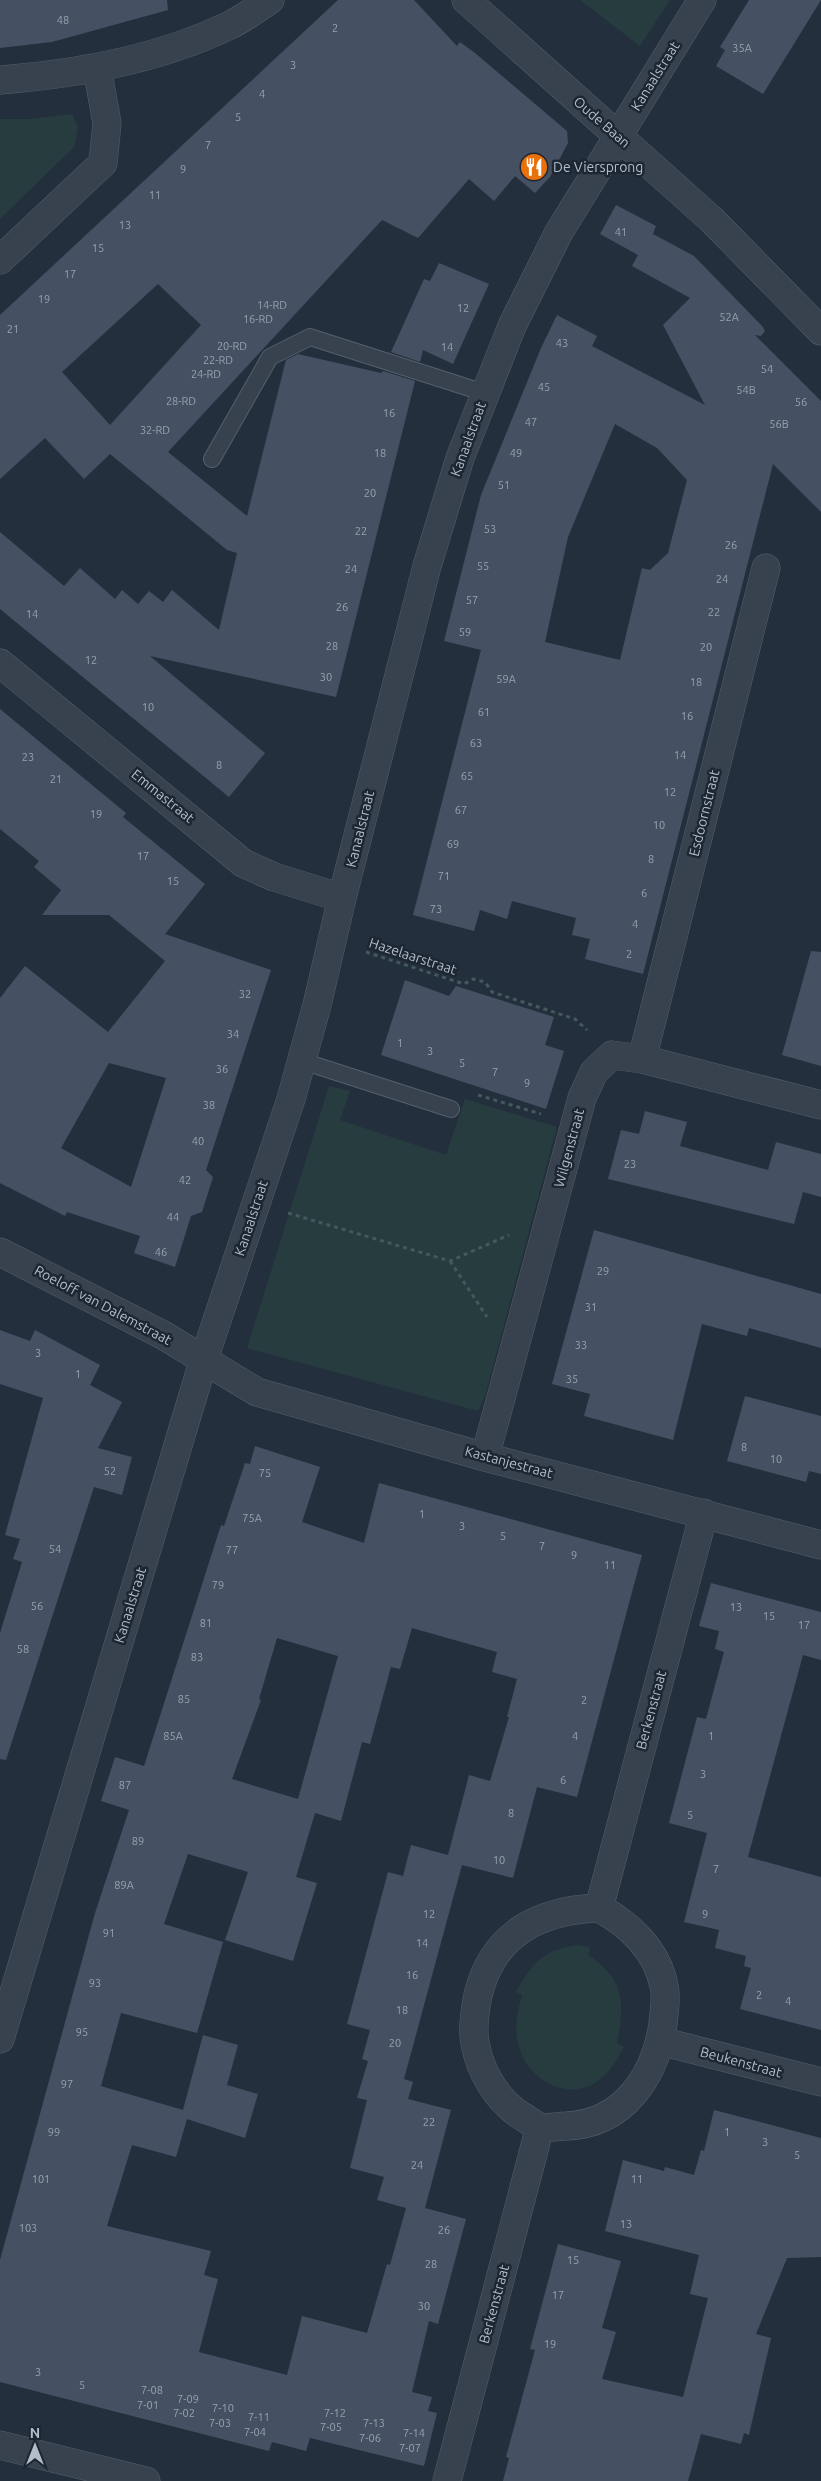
<svg xmlns="http://www.w3.org/2000/svg" width="821" height="2481" font-family="Ubuntu,sans-serif">
<style>
.green{fill:#263c3f}
.building{fill:#455162;fill-rule:evenodd}
.lines{fill:none;stroke-linecap:round;stroke-linejoin:round}
.service-casing{stroke:#565f6c;stroke-width:18}
.minor-casing{stroke:#565f6c;stroke-width:29}
.path{stroke:#44595c;stroke-width:3;stroke-dasharray:4 4;stroke-linecap:butt}
.service{stroke:#38414e;stroke-width:16}
.minor{stroke:#38414e;stroke-width:28}
.labels{text-anchor:middle;stroke-width:5;stroke-linejoin:round;paint-order:stroke}
.number-label{font-size:11px;fill:#98a1af}
.street-label{font-size:14px;fill:#b4bcc9;stroke:#1d2633}
.poi-label{font-size:14px;fill:#b4bcc9;stroke:#1d2633;text-anchor:start}
</style>
<rect width="100%" height="100%" fill="#242f3e"/>
<path class="green" d="M580,0H670L640,46Z
M72,114L78,127L74,147L0,219V119H29Z
M329,1086L350,1091L340,1120L446,1155L465,1099L557,1127L485,1396L478,1411L247,1348Z
M577,1945L590,1947L588,1955C625,1979 625,2004 617,2043L624,2047C617,2060 610,2072 598,2081C567,2103 526,2079 518,2044C514,2027 517,2012 522,1995L516,1992C532,1963 543,1950 577,1945Z"/>
<path class="building" d="M0,0H167L168,10L52,42L0,48Z
M338,0H414L457,46L460,42L475,53L567,131L568,143L550,177L535,193L515,176L494,201L469,179L418,238L382,220L168,452L247,516L286,360L298,354L381,373L383,371L415,381L336,697L150,656L265,753L229,797L0,609V532L64,586L80,568L115,599L122,590L138,604L149,591L163,602L172,590L219,630L237,553L227,550L110,454L84,479L45,438L0,479V315ZM158,284L201,325L110,425L62,372Z
M749,0H821L763,94L716,66L725,50L720,47Z
M616,205L656,226L653,234L694,256L763,327L765,331L761,336L755,335L821,401V512L773,464L643,974L585,959L590,939L572,935L576,918L512,901L507,919L480,910L474,931L413,915L481,650L444,641L481,495L541,348L557,315L597,336L592,346L705,405L663,325L690,298L632,266L638,255L600,234ZM615,424L657,448L687,480L668,553L650,570L642,568L620,660L545,642L568,537Z
M439,263L489,284L453,364L423,350L420,362L391,352L424,279L430,281Z
M0,709L126,813L123,817L205,884L165,934L271,970L206,1170L213,1177L202,1212L191,1216L175,1267L134,1253L140,1236L67,1212L65,1216L0,1183V998L25,966L108,1032L165,961L109,915H42L61,890L34,867L39,861L0,829ZM109,1063L166,1078L131,1187L61,1148Z
M811,951L821,952V1066L782,1055Z
M405,980L449,996L456,986L554,1017L545,1045L564,1051L546,1109L381,1055Z
M645,1111L687,1122L680,1146L768,1170L776,1142L821,1154V1197L803,1192L794,1224L608,1179L621,1130L639,1134Z
M594,1230L821,1294V1348L749,1328L747,1336L702,1324L673,1440L584,1416L590,1394L552,1384Z
M0,1330L30,1341L35,1330L100,1365L90,1385L122,1402L98,1448L132,1457L122,1495L94,1487L6,1760L0,1759V1633L22,1562L13,1559L20,1539L5,1535L43,1398L0,1384Z
M745,1396L821,1416V1474L809,1471L806,1482L727,1461Z
M255,1446L320,1467L302,1522L364,1543L379,1483L642,1555L577,1797L537,1787L513,1878L462,1865L404,2079L413,2082L408,2099L451,2110L425,2208L466,2219L438,2324L429,2321L412,2392L432,2397L428,2411L437,2413L424,2466L310,2438L306,2451L272,2442L269,2451L0,2382V2260L95,1913L129,1810L101,1801L115,1757L144,1766L221,1525L224,1526L245,1463L250,1464ZM412,1628L497,1652L492,1672L517,1679L507,1717H509L490,1781L469,1775L448,1855L411,1845L403,1876L388,1872L347,2024L370,2030L362,2059L368,2061L357,2098L367,2100L350,2168L384,2177L377,2200L406,2208L390,2265L387,2264L367,2333L302,2316L287,2375L199,2352L218,2279L204,2275L211,2251L107,2226L132,2145L176,2157L187,2119L245,2138L258,2094L227,2085L238,2045L203,2035L183,2110L101,2086L121,2013L197,2033L223,1942L164,1924L188,1854L248,1872L225,1940L293,1961L317,1883L296,1877L315,1813L341,1821L362,1742L370,1744L391,1667L400,1669ZM277,1638L338,1656L298,1799L232,1779L261,1700L259,1699Z
M711,1583L821,1612V1660L803,1655L748,1857L821,1877V2030L740,2009L751,1968L744,1966L746,1956L715,1948L719,1930L684,1922L707,1833L669,1823L697,1717L706,1719L724,1652L715,1649L719,1631L699,1626Z
M714,2110L821,2138V2257L787,2258L756,2334L771,2338L749,2435L744,2433L741,2444L701,2434L688,2481H503L509,2458L506,2457L535,2350L530,2349L558,2244L621,2261L602,2328L616,2332L602,2379L683,2397L708,2298L690,2294L699,2255L605,2231L623,2160L664,2171L665,2167L694,2175L701,2150L704,2151Z"/>
<g class="lines">
<defs>
<path id="service" d="M212,459L270,357L310,337L485,393
M302,1061L451,1109"/>
<path id="minor" d="M466,0L712,220L821,331
M0,80C78,74 157,60 228,26C243,19 256,9 270,0
M0,260L103,163L107,123L97,68
M0,663L243,863L274,877L342,898
M642,1059L766,568
M0,1252L163,1335L257,1392L485,1457L821,1545
M485,1457L582,1098L594,1072L612,1055L642,1059L821,1105
M599,1908C629,1924 657,1950 664,1986C667,1998 664,2012 663,2024C655,2076 624,2124 566,2126C558,2126 546,2129 539,2127C533,2124 526,2118 520,2115C496,2099 480,2071 475,2043C472,2028 475,2010 478,1995C493,1933 540,1910 599,1908L704,1513
M0,2039L203,1362L291,1099L317,1005L342,898L427,566L460,458L512,326L559,232L702,0
M660,2041L821,2082
M0,2445L146,2481
M447,2481L540,2127"/>
</defs>
<use href="#service" class="service-casing"/>
<use href="#minor" class="minor-casing"/>
<path class="path" d="M366,952L464,984L473,979L485,982L492,992L575,1019L587,1030
M478,1095L541,1114
M288,1213L450,1261L509,1235
M450,1261L487,1317"/>
<use href="#service" class="service"/>
<use href="#minor" class="minor"/>
</g>
<defs>
<symbol id="restaurant-disc" viewBox="-11 -11 22 22"><circle r="9.5" fill="#e8710a" stroke="#1d2633"/><path d="M-5-6h1v4h1v-4h1v4h1v-4h1v5L-1.5 .5V6h-2V.5L-5-1ZM5-6V6H3V1.5H1.5Q1.5-4 5-6Z" fill="#fff"/></symbol>
</defs>
<g fill-rule="evenodd">
<use href="#restaurant-disc" x="518" y="151" width="32" height="32"/>
</g>
<g class="labels">
<g class="number-label">
<text x="63" y="24">48</text>
<text x="335" y="32">2</text>
<text x="742" y="52">35A</text>
<text x="293" y="69">3</text>
<text x="262" y="98">4</text>
<text x="238" y="121">5</text>
<text x="208" y="149">7</text>
<text x="183" y="173">9</text>
<text x="155" y="199">11</text>
<text x="125" y="229">13</text>
<text x="621" y="236">41</text>
<text x="98" y="252">15</text>
<text x="70" y="278">17</text>
<text x="44" y="303">19</text>
<text x="272" y="309">14-RD</text>
<text x="463" y="312">12</text>
<text x="729" y="321">52A</text>
<text x="258" y="323">16-RD</text>
<text x="13" y="333">21</text>
<text x="562" y="347">43</text>
<text x="232" y="350">20-RD</text>
<text x="447" y="351">14</text>
<text x="218" y="364">22-RD</text>
<text x="767" y="373">54</text>
<text x="206" y="378">24-RD</text>
<text x="544" y="391">45</text>
<text x="746" y="394">54B</text>
<text x="181" y="405">28-RD</text>
<text x="801" y="406">56</text>
<text x="389" y="417">16</text>
<text x="531" y="426">47</text>
<text x="779" y="428">56B</text>
<text x="155" y="434">32-RD</text>
<text x="380" y="457">18</text>
<text x="516" y="457">49</text>
<text x="504" y="489">51</text>
<text x="370" y="497">20</text>
<text x="490" y="533">53</text>
<text x="361" y="535">22</text>
<text x="731" y="549">26</text>
<text x="483" y="570">55</text>
<text x="351" y="573">24</text>
<text x="722" y="583">24</text>
<text x="472" y="604">57</text>
<text x="342" y="611">26</text>
<text x="714" y="616">22</text>
<text x="32" y="618">14</text>
<text x="465" y="636">59</text>
<text x="332" y="650">28</text>
<text x="706" y="651">20</text>
<text x="91" y="664">12</text>
<text x="326" y="681">30</text>
<text x="506" y="683">59A</text>
<text x="696" y="686">18</text>
<text x="148" y="711">10</text>
<text x="484" y="716">61</text>
<text x="687" y="720">16</text>
<text x="476" y="747">63</text>
<text x="680" y="759">14</text>
<text x="28" y="761">23</text>
<text x="219" y="769">8</text>
<text x="467" y="780">65</text>
<text x="56" y="783">21</text>
<text x="670" y="796">12</text>
<text x="461" y="814">67</text>
<text x="96" y="818">19</text>
<text x="659" y="829">10</text>
<text x="453" y="848">69</text>
<text x="143" y="860">17</text>
<text x="651" y="863">8</text>
<text x="444" y="880">71</text>
<text x="173" y="885">15</text>
<text x="644" y="897">6</text>
<text x="436" y="913">73</text>
<text x="635" y="928">4</text>
<text x="629" y="958">2</text>
<text x="245" y="998">32</text>
<text x="233" y="1038">34</text>
<text x="400" y="1047">1</text>
<text x="430" y="1055">3</text>
<text x="462" y="1067">5</text>
<text x="222" y="1073">36</text>
<text x="495" y="1076">7</text>
<text x="527" y="1087">9</text>
<text x="209" y="1109">38</text>
<text x="198" y="1145">40</text>
<text x="630" y="1168">23</text>
<text x="185" y="1184">42</text>
<text x="173" y="1221">44</text>
<text x="161" y="1256">46</text>
<text x="603" y="1275">29</text>
<text x="591" y="1311">31</text>
<text x="581" y="1349">33</text>
<text x="38" y="1357">3</text>
<text x="78" y="1378">1</text>
<text x="572" y="1383">35</text>
<text x="744" y="1451">8</text>
<text x="776" y="1463">10</text>
<text x="110" y="1475">52</text>
<text x="265" y="1477">75</text>
<text x="422" y="1518">1</text>
<text x="252" y="1522">75A</text>
<text x="462" y="1530">3</text>
<text x="503" y="1540">5</text>
<text x="542" y="1550">7</text>
<text x="55" y="1553">54</text>
<text x="232" y="1554">77</text>
<text x="574" y="1559">9</text>
<text x="610" y="1569">11</text>
<text x="218" y="1589">79</text>
<text x="37" y="1610">56</text>
<text x="736" y="1611">13</text>
<text x="769" y="1620">15</text>
<text x="206" y="1627">81</text>
<text x="804" y="1629">17</text>
<text x="23" y="1653">58</text>
<text x="197" y="1661">83</text>
<text x="184" y="1703">85</text>
<text x="584" y="1704">2</text>
<text x="173" y="1740">85A</text>
<text x="575" y="1740">4</text>
<text x="711" y="1740">1</text>
<text x="703" y="1778">3</text>
<text x="563" y="1784">6</text>
<text x="125" y="1789">87</text>
<text x="511" y="1817">8</text>
<text x="690" y="1819">5</text>
<text x="138" y="1845">89</text>
<text x="499" y="1864">10</text>
<text x="716" y="1873">7</text>
<text x="124" y="1889">89A</text>
<text x="429" y="1918">12</text>
<text x="705" y="1918">9</text>
<text x="109" y="1937">91</text>
<text x="422" y="1947">14</text>
<text x="412" y="1979">16</text>
<text x="95" y="1987">93</text>
<text x="759" y="1999">2</text>
<text x="788" y="2005">4</text>
<text x="402" y="2014">18</text>
<text x="82" y="2036">95</text>
<text x="395" y="2047">20</text>
<text x="67" y="2088">97</text>
<text x="429" y="2126">22</text>
<text x="54" y="2136">99</text>
<text x="727" y="2136">1</text>
<text x="765" y="2146">3</text>
<text x="797" y="2159">5</text>
<text x="417" y="2169">24</text>
<text x="41" y="2183">101</text>
<text x="637" y="2183">11</text>
<text x="626" y="2228">13</text>
<text x="28" y="2232">103</text>
<text x="444" y="2234">26</text>
<text x="573" y="2264">15</text>
<text x="431" y="2268">28</text>
<text x="558" y="2299">17</text>
<text x="424" y="2310">30</text>
<text x="550" y="2348">19</text>
<text x="38" y="2376">3</text>
<text x="82" y="2389">5</text>
<text x="152" y="2394">7-08</text>
<text x="188" y="2403">7-09</text>
<text x="148" y="2409">7-01</text>
<text x="223" y="2412">7-10</text>
<text x="184" y="2417">7-02</text>
<text x="335" y="2417">7-12</text>
<text x="259" y="2421">7-11</text>
<text x="220" y="2427">7-03</text>
<text x="374" y="2427">7-13</text>
<text x="331" y="2431">7-05</text>
<text x="255" y="2436">7-04</text>
<text x="414" y="2437">7-14</text>
<text x="370" y="2442">7-06</text>
<text x="410" y="2452">7-07</text>
</g>
<g class="street-label">
<text transform="translate(655 76) rotate(-58)" y="5">Kanaalstraat</text>
<text transform="translate(602 122) rotate(41)" y="5">Oude Baan</text>
<text transform="translate(468 439) rotate(-70)" y="5">Kanaalstraat</text>
<text transform="translate(163 796) rotate(39)" y="5">Emmastraat</text>
<text transform="translate(704 813) rotate(-76)" y="5">Esdoornstraat</text>
<text transform="translate(360 829) rotate(-76)" y="5">Kanaalstraat</text>
<text transform="translate(413 956) rotate(18)" y="5">Hazelaarstraat</text>
<text transform="translate(569 1148) rotate(-75)" y="5">Wilgenstraat</text>
<text transform="translate(251 1218) rotate(-72)" y="5">Kanaalstraat</text>
<text transform="translate(103 1305) rotate(28)" y="5">Roeloff van Dalemstraat</text>
<text transform="translate(509 1462) rotate(15)" y="5">Kastanjestraat</text>
<text transform="translate(130 1605) rotate(-73)" y="5">Kanaalstraat</text>
<text transform="translate(651 1710) rotate(-75)" y="5">Berkenstraat</text>
<text transform="translate(741 2062) rotate(15)" y="5">Beukenstraat</text>
<text transform="translate(494 2304) rotate(-75)" y="5">Berkenstraat</text>
</g>
<g class="poi-label">
<text x="553" y="172">De Viersprong</text>
</g>
</g>
<g transform="translate(35 2446)" stroke="#1d2633" stroke-width="4" paint-order="stroke">
<path d="M0-4L9 19L0 12L-9 19Z" fill="#b4bcc9"/>
<text y="-8" font-size="14" font-weight="bold" text-anchor="middle" fill="#b4bcc9">N</text>
</g>
</svg>
